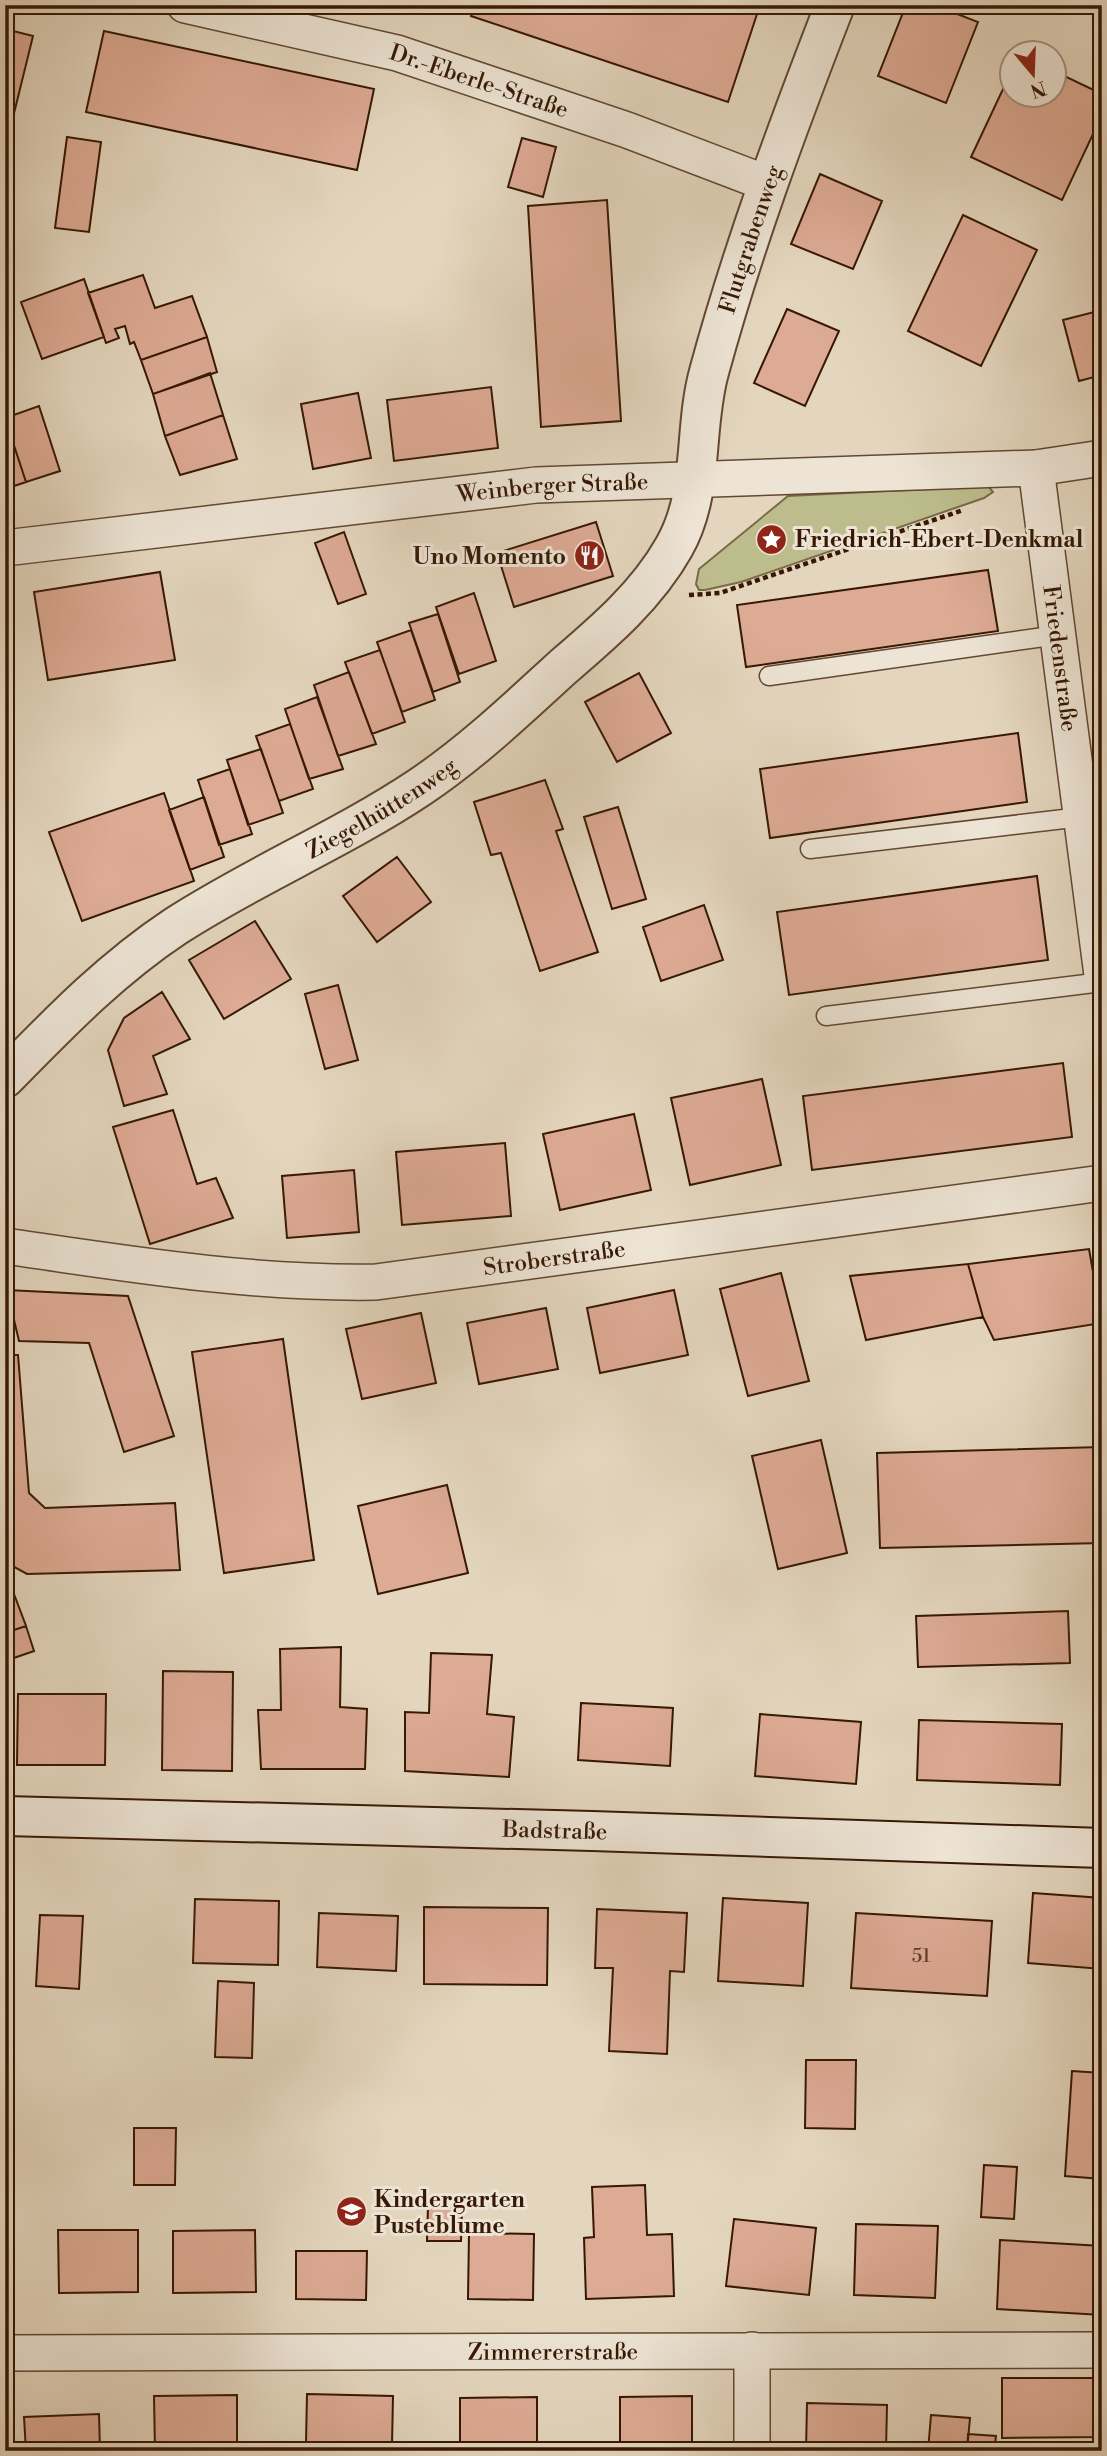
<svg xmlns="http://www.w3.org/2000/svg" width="1107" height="2456" font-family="'Libre Bodoni',serif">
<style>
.green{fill:#bcbc8c;stroke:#796a48;stroke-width:2}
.building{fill:#ddaa94;stroke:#361804;stroke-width:2}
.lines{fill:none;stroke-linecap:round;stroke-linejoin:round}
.service-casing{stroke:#624832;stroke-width:21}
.minor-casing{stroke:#624832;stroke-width:38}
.tertiary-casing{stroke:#624832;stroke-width:42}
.secondary-casing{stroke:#361804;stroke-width:42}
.path{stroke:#361804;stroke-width:4.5;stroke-dasharray:5 3.5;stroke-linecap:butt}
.service{stroke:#ede4d5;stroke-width:18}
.minor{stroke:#ede4d5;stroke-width:35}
.tertiary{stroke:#ede4d5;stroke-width:38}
.secondary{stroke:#ede4d5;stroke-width:38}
.labels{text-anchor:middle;stroke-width:6;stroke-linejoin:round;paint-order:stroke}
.number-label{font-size:19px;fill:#603c28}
.street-label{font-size:23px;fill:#361804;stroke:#ede4d5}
.poi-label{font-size:23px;font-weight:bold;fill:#361804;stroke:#ede4d5;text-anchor:start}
</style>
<rect width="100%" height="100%" fill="#e4d6be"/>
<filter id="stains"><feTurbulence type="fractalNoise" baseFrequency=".00286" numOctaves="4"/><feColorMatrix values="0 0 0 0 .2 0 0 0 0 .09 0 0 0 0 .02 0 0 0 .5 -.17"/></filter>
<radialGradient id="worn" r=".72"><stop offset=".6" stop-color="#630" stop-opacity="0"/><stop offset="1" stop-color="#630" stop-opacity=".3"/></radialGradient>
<path class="green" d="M988,486L993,492L984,498L741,582L705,590H699L696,584L699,569L788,496Z"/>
<path class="building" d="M474,5H760L728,102L471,16Z
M906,5H934L978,22L946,103L878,76Z
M5,29L33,36L5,150Z
M104,31L374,89L357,170L86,112Z
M1012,70V94H1054V71L1102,94V115L1062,200L971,157Z
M67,137L101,142L89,232L55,228Z
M522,138L556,147L543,197L508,187Z
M820,174L882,201L853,269L791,244Z
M607,200L621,421L541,427L528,206Z
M963,215L1037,250L981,366L908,331Z
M143,275L155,308L192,296L207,337L141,360L134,342L130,344L125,326L115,329L119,338L106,343L88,293Z
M84,279L104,337L42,359L21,302Z
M787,309L839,331L805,406L754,383Z
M1102,310V375L1079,381L1063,320Z
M207,337L217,372L153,394L141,360Z
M210,373L223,415L165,436L153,394Z
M491,387L498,448L394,461L387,400Z
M358,393L371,458L313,469L301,404Z
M39,406L60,471L26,482L5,418Z
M223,415L237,459L180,475L165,436Z
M5,418L26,482L5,489Z
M596,522L613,576L514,607L497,553Z
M344,532L366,594L338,604L315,543Z
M988,570L998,631L746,667L737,605Z
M160,572L175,660L48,680L34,592Z
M474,593L496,661L459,674L436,607Z
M438,614L460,682L433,692L409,623Z
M411,630L435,700L402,712L377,642Z
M380,650L405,722L372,734L345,662Z
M349,672L376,744L338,756L314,685Z
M639,673L671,733L617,762L585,702Z
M317,697L343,769L309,779L285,709Z
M290,724L313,789L279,801L256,736Z
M1018,733L1027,802L770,838L760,769Z
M261,749L283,813L248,825L227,760Z
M230,769L252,834L219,845L198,780Z
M545,780L563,829L556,831L598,952L540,971L501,853L491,855L474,802Z
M164,793L194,881L82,921L49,832Z
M204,797L224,857L190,870L169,810Z
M618,807L646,899L612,909L584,817Z
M397,857L431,902L377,942L343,896Z
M1037,876L1048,960L789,995L777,912Z
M704,905L723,960L661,981L643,927Z
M255,921L291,979L224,1019L189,960Z
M338,985L358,1060L325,1069L305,994Z
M162,992L190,1039L153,1056L167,1094L124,1106L108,1050L124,1018Z
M1063,1063L1072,1137L812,1170L803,1096Z
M762,1079L781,1165L690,1185L671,1098Z
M173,1110L197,1184L216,1178L233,1218L150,1244L113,1127Z
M634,1114L651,1190L560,1210L543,1134Z
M505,1143L511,1216L402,1225L396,1152Z
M354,1170L359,1232L287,1238L282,1176Z
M1089,1249L1102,1323L994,1340L983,1317L968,1264Z
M968,1264L983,1317L866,1340L850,1276Z
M781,1273L809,1381L748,1396L720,1289Z
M7,1290L128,1296L174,1436L124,1452L89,1343L19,1341Z
M674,1290L688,1355L600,1373L587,1308Z
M546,1308L558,1369L479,1384L467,1323Z
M421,1313L436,1383L362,1399L346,1329Z
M283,1339L314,1560L224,1573L192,1352Z
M5,1355H18L29,1493L45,1508L175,1503L180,1570L27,1574L5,1562Z
M821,1440L847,1553L778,1569L752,1456Z
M1102,1447V1543L880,1548L877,1453Z
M447,1485L468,1573L378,1594L358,1506Z
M14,1594L26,1626L5,1633V1597Z
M1068,1611L1070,1663L918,1667L916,1616Z
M26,1626L34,1651L5,1661V1633Z
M341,1647L340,1707L367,1709L365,1769H261L258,1710H281L280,1649Z
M431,1653L492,1655L487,1714L514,1717L509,1777L405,1771V1712L429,1713Z
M163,1671L233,1672L232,1771L162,1770Z
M18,1694H106L105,1765H17Z
M581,1703L673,1708L670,1766L578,1760Z
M760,1714L861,1722L856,1784L755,1776Z
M919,1720L1062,1724L1060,1785L917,1780Z
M1033,1893L1102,1898V1969L1028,1963Z
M723,1898L808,1903L803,1986L718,1981Z
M195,1899L279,1901L278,1965L193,1963Z
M424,1907L548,1908L547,1985L424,1984Z
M597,1909L687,1913L684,1972L670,1971L667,2054L609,2051L613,1968H595Z
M319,1913L398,1916L396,1971L317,1967Z
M856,1913L992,1921L987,1996L851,1988Z
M40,1915L83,1916L79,1989L36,1986Z
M5,1968H11L6,2034H5Z
M218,1981L254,1983L252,2058L215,2057Z
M806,2060H856L855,2129L805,2128Z
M1072,2071L1102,2073V2179L1065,2176Z
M134,2128H176L175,2185H134Z
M984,2165L1017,2167L1014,2219L981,2217Z
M645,2185L647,2235L672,2234L674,2296L586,2299L584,2238L594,2237L592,2187Z
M428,2206L462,2207L461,2241H427Z
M734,2219L816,2228L809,2295L726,2286Z
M856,2224L938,2226L935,2298L854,2295Z
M58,2230H138V2292L59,2293Z
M255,2230L256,2292L173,2293V2231Z
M469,2233L534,2234L533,2300L468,2299Z
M1000,2240L1102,2246V2315L997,2309Z
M296,2251H367L366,2300L296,2299Z
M1002,2378H1102V2437L1002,2438Z
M307,2394L393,2396L392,2445L306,2443Z
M237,2395V2451H155L154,2396Z
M692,2396V2451H620V2397Z
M537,2397V2447L460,2446V2398Z
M807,2403L887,2405L886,2451H806Z
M99,2414L100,2451H26L24,2417Z
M931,2415L970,2418L967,2451H928Z
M968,2434L996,2436L994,2451H967Z"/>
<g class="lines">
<defs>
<path id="service" d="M769,676L1058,635
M810,849L1081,817
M826,1016L1102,982"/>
<g id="minor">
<path id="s1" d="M185,5L397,53L627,130L766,183"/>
<path id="s2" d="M1036,468L1102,975"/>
<path id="s3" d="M5,548L536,485L1036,468L1102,458"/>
<path id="s4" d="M5,1246C129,1264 251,1284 376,1282L1102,1183"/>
<path id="s5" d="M5,2353L1102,2350"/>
<path d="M752,2451V2350"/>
</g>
<g id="tertiary">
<path id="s6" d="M5,1078C59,1023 111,969 176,926C255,875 342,839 420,787C472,752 517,709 563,667C605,631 647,595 674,547C705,493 693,430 709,372C743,247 788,126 835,5"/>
</g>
<g id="secondary">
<path id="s7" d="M5,1816L592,1831L1102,1848"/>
</g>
</defs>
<use href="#service" class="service-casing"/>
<use href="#minor" class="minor-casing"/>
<use href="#tertiary" class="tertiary-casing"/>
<use href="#secondary" class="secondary-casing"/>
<path class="path" d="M689,595L720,593L963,510"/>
<use href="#service" class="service"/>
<use href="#minor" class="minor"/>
<use href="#tertiary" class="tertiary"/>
<use href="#secondary" class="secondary"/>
</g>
<defs>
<symbol id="sight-disc" viewBox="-11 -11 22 22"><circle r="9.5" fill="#8f2418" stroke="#ede4d5"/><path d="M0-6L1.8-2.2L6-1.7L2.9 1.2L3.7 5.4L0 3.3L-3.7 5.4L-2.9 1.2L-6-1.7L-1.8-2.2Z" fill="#fff"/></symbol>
<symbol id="restaurant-disc" viewBox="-11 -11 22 22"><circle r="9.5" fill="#8f2418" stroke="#ede4d5"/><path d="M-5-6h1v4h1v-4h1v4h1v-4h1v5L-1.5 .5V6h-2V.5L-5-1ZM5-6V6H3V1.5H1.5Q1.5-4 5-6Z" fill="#fff"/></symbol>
<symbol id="school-disc" viewBox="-11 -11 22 22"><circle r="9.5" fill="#8f2418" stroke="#ede4d5"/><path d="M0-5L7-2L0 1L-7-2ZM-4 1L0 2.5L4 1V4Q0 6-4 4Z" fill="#fff"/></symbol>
</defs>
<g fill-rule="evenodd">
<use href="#sight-disc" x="754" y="522" width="35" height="35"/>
<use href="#restaurant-disc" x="572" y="538" width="35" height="35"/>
<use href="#school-disc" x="334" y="2194" width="35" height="35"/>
</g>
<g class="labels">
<g class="number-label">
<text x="921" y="1962">51</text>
</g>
<g class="street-label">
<text dy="8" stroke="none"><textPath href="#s1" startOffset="304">Dr.-Eberle-Straße</textPath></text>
<text dy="8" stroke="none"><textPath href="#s6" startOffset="1180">Flutgrabenweg</textPath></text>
<text dy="8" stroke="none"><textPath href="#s3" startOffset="551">Weinberger Straße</textPath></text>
<text dy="8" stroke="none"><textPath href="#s2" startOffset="192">Friedenstraße</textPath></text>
<text dy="8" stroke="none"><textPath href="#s6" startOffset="466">Ziegelhüttenweg</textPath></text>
<text dy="8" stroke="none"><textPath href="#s4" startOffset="553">Stroberstraße</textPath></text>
<text dy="8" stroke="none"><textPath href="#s7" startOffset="550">Badstraße</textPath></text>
<text dy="8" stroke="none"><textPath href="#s5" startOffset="548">Zimmererstraße</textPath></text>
</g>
<g class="poi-label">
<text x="795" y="547">Friedrich-Ebert-Denkmal</text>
<text x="566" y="564" text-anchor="end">Uno Momento</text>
<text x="374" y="2207">Kindergarten<tspan x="374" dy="26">Pusteblume</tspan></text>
</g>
</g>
<rect width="1107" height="2456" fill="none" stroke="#e4d6be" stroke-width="28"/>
<rect x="7" y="7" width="1093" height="2442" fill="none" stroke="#361804" stroke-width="3.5"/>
<rect x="14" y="14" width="1079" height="2428" fill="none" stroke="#361804" stroke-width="2"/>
<g transform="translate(1033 74) rotate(161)"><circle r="33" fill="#ede4d5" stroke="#a49281" stroke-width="2"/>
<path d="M0-5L12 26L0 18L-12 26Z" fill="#8f2418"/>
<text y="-10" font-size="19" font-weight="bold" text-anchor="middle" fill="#361804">N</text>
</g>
<rect width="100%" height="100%" filter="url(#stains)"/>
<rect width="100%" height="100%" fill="url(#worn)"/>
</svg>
